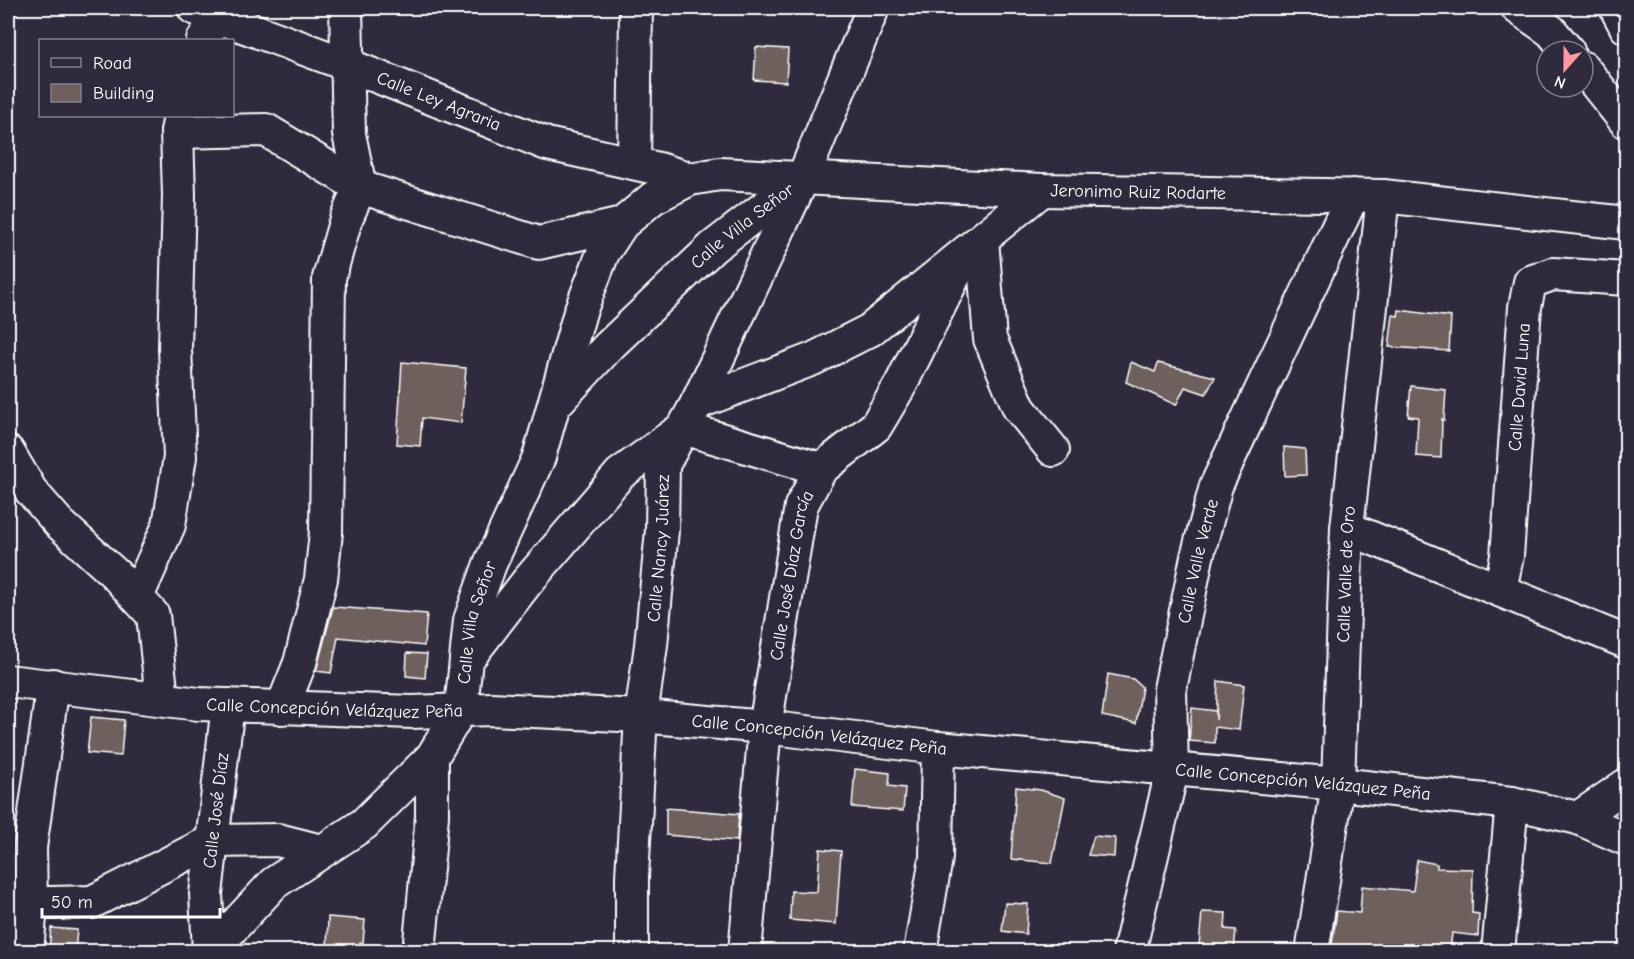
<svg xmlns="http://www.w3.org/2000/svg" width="1634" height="959" font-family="'Comic Neue',sans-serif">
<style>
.building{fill:#6f605d;stroke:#fff;stroke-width:1.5}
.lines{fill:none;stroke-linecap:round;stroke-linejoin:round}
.minor-casing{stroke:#fff;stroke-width:36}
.minor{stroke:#2f2a3d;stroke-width:32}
.labels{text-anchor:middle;stroke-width:6;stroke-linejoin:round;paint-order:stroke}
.street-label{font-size:18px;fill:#fff;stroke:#2f2a3d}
</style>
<rect width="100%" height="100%" fill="#2f2a3d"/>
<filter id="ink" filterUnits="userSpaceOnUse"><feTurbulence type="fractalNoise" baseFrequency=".0167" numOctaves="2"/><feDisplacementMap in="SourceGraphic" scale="12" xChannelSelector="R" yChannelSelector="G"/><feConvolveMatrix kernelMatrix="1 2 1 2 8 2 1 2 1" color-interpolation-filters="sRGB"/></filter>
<g filter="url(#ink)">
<path class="building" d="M756,47L788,49L786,82L754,80Z
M1399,310L1451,317L1449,351L1389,347L1393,315L1398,316Z
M402,362L466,368L461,423L422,418L420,446L397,444Z
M1131,362L1155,372L1158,363L1215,377L1206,394L1185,387L1176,405L1126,382Z
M1411,386L1446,390L1444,420L1442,419L1441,458L1416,456L1418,417L1408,416Z
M1284,447L1305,449L1306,475L1285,476Z
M333,607L427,614L424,646L338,637L331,673L316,671Z
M407,653L427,654L425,678L406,676Z
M1108,674L1133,679L1142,687L1136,723L1102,716Z
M1218,681L1244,685L1239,730L1215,727V743L1189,741L1192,708L1216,711V720Z
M91,717L124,720L121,756L87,753Z
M855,769L890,773L889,786L905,788L903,811L852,807Z
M1016,787L1041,790L1065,798L1052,863L1011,859Z
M666,808L739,814L737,841L666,835Z
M1094,836L1115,838L1114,857L1088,855Z
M820,849L841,851L836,924L790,920L791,891L817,892Z
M1417,860L1437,864V868L1473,869L1472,913L1479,914L1478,936L1452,933L1450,951H1331L1337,911L1360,913L1362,886L1413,891Z
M1005,903L1028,904L1026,934L1002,931Z
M1202,912L1226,913L1225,929L1236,930L1234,950L1199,946Z
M328,917L365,920L363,943H360L359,951H327Z
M51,928L77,930L75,951H49Z"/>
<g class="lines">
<defs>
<g id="minor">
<path id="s1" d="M194,8L348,65L547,144L659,169L690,179"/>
<path d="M1518,8L1551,31L1568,51"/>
<path d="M1616,8L1626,27"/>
<path d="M203,40L217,16L237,11"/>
<path d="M1583,68L1626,122"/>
<path d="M177,132L266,130L360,187L539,243L622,224"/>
<path d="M634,163L636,8"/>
<path d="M982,239L990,339L1019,408L1053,450"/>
<path id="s2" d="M557,402L609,346L713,247L803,178L873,8"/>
<path d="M697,403L813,359L870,330L1042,190"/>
<path d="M8,452L31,491L59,523L115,574L153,615L162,699"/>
<path d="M1347,528L1626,642"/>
<path id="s3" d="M1500,590L1507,556L1525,307L1530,282L1553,274L1626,279"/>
<path d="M137,597L169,525L180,457L175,349L179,195L177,132L180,116"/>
<path d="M466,661L527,582L620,474L683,428L821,469"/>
<path id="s4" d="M8,681L199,704L412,712L491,709L641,716L765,727L938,748L1338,784L1512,803L1578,818L1626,839"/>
<path d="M282,708L300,663L321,579L326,532L329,278L346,219L360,187L349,134L346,8"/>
<path d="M1578,818L1626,785"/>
<path d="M8,904L92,902L212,841L278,840L321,851"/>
<path d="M27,952L31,905L30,848L53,685"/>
<path id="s5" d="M209,952L206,894L228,705"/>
<path d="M210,952L274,883L364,824L432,757"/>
<path id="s6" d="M419,952L432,816V757L461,709L470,620L490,564L539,457L580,312L603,253L622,224L653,198L690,179L720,174L1042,190L1383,196L1626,223"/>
<path id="s7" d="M632,952V877L641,716L651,645L662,530L663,465L697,403L803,178"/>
<path id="s8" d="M745,952L765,727L801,506L821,469L876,426L901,384L966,252"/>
<path d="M920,952L936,858L938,748"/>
<path id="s9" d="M1129,952L1172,771L1170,689L1197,557L1216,486L1353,195"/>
<path id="s10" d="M1312,952L1338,784L1347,528L1383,196"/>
<path d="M1498,952L1512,803"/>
</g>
</defs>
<use href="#minor" class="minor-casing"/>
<use href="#minor" class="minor"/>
</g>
</g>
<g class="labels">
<g class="street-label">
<text dy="6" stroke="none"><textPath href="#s1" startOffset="262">Calle Ley Agraria</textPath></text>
<text dy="6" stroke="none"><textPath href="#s6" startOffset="1298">Jeronimo Ruiz Rodarte</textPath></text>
<text dy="6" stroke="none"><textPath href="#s2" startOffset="256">Calle Villa Señor</textPath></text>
<text dy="6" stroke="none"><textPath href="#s3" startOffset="204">Calle David Luna</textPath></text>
<text dy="6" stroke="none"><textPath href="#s7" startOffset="405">Calle Nancy Juárez</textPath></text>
<text dy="6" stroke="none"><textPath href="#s9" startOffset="399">Calle Valle Verde</textPath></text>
<text dy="6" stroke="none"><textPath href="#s10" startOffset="380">Calle Valle de Oro</textPath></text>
<text dy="6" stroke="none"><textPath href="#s8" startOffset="380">Calle José Díaz García</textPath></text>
<text dy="6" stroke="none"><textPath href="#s6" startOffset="340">Calle Villa Señor</textPath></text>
<text dy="6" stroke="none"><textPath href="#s4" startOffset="328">Calle Concepción Velázquez Peña</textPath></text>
<text dy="6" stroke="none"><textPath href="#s4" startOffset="814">Calle Concepción Velázquez Peña</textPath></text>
<text dy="6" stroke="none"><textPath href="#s4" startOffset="1300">Calle Concepción Velázquez Peña</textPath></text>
<text dy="6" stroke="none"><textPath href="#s5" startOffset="142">Calle José Díaz</textPath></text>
</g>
</g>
<rect width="1634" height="959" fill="none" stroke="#2f2a3d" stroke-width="30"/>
<rect x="15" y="15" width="1604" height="929" fill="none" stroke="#fff" stroke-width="2" filter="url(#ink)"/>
<rect x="39" y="39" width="195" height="78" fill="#2f2a3d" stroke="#827f8b" stroke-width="1.5"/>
<rect x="51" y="58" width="30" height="9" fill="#2f2a3d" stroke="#827f8b" stroke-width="1.5"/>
<text x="93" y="69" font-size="18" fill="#ffffff">Road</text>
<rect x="51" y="84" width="30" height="18" fill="#6f605d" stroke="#827f8b" stroke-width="1.5"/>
<text x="93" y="99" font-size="18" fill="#ffffff">Building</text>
<g transform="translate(1565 69) rotate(201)"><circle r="28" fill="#2f2a3d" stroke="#827f8b" stroke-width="1.5"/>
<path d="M0-4.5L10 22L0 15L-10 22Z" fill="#ff9aa2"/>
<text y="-9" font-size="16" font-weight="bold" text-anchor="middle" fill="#ffffff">N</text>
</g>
<path d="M42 908v9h178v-9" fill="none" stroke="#ffffff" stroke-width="3"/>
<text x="51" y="908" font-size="18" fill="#ffffff" stroke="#2f2a3d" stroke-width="4.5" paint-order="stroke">50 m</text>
</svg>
